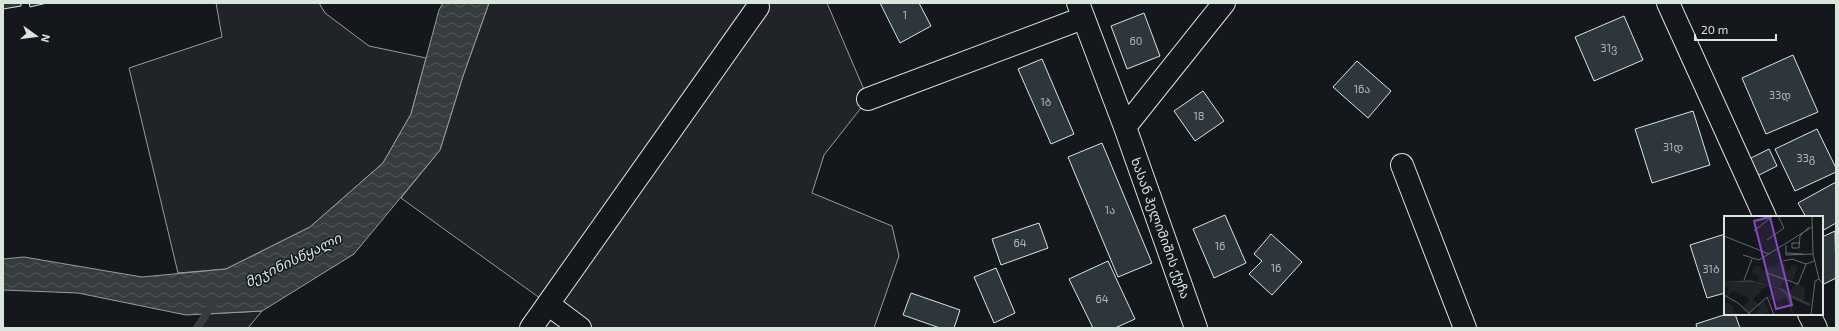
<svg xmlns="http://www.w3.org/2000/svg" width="1839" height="331" font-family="'Exo 2','Noto Sans Georgian',sans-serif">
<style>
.green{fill:#202428;stroke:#939e99}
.water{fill:url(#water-waves);stroke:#939e99}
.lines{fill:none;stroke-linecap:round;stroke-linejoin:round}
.stream{stroke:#363b3e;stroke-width:8}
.building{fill:#2c363c;stroke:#d8e6dc}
.minor-casing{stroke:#d8e6dc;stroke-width:24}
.minor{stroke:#14181c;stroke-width:22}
.labels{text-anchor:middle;stroke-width:3;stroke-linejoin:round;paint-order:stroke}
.number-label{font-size:11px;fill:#adbab4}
.street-label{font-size:13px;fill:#d8e6dc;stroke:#14181c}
.water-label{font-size:14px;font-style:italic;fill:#d8e6dc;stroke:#14181c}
.inset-river{fill:none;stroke:#363b3e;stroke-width:2}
.inset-road{fill:none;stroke:#626a69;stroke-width:1}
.view{fill:#8948c3;fill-opacity:0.15;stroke:#8948c3;stroke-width:2}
.inset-edge{fill:none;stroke:#d8e6dc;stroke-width:2}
</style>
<defs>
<pattern id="water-waves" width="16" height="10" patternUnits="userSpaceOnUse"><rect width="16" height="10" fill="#363b3e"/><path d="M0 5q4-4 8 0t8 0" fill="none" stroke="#525759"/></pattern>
</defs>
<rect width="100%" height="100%" fill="#14181c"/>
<path class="green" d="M216,3H319L325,13L369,46L426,58L411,114L383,163L310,227L226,269L178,273L129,68L222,37Z
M489,3H827L868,99L824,155L812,193L892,226L899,256L874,328H531L548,304L401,198L440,150L463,76Z
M262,311L248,328H197L207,314Z"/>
<path class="water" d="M443,3H489L463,76L440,150L354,254L262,311L186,315L78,293L3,290V259L24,257L142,277L226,269L310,227L383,163L411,114L439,10Z"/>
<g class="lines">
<path class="stream" d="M197,328L212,305"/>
</g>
<path class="building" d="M3,3H21V6L3,9Z
M29,3H47L30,7Z
M880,3H919L931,26L900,43Z
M1144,13L1160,56L1127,69L1111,26Z
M1624,16L1643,60L1594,81L1575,37Z
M1793,55L1818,112L1766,134L1742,78Z
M1042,59L1074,134L1051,144L1018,69Z
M1357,61L1391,91L1368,118L1333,87Z
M1203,91L1224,121L1195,141L1174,111Z
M1693,111L1710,165L1652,183L1635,129Z
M1817,129L1836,168V172L1795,191L1775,149Z
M1102,143L1152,263L1118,277L1068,157Z
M1769,149L1777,166L1753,178L1745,161Z
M1836,182V223L1822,231V217H1806L1798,203Z
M1225,215L1246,263L1214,278L1193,229Z
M1039,223L1048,248L1001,265L992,239Z
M1835,231L1836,278L1822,285V237Z
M1271,234L1302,262L1272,295L1249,274L1262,261L1254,254Z
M1725,234V293L1707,298L1690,245Z
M1108,261L1135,319L1115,328H1093L1069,279Z
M996,268L1015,313L994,323L974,277Z
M911,293L960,310L954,328H940L903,315Z
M1727,314H1735L1740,328H1697L1696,324Z"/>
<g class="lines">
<defs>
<path id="minor" d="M1078,3L1125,127L1196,328
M1668,3L1765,217
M868,99L1083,18
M1125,127L1224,3
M1402,165L1465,328
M548,304L580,328
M1809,314L1816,328
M531,328L758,7"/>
</defs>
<use href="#minor" class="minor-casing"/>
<use href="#minor" class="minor"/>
</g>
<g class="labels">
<g class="number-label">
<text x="905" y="19">1</text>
<text x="1136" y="45">60</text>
<text x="1609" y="52">31ვ</text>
<text x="1362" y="93">16ა</text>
<text x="1780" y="99">33დ</text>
<text x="1046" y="106">1ბ</text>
<text x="1199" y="120">18</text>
<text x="1673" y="151">31დ</text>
<text x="1806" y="162">33გ</text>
<text x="1110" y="214">1ა</text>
<text x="1020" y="247">64</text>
<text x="1220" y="250">16</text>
<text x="1276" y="272">16</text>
<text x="1711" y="273">31ბ</text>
<text x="1102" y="303">64</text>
</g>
<g class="street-label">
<text transform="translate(1161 228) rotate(70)" y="5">ხასან ჰელიმიშის ქუჩა</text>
</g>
<g class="water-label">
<text transform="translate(293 260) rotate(-26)" y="5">მეჯინისწყალი</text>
</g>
</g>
<g transform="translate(1724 216)">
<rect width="99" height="99" fill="#14181c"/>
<path d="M54,47L61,48L62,54L65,55L68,49L74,51L68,66L60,63L57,71L33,65L35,60L28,57L30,50H35L40,55L46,50L51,52ZM0,66H30L43,70L29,83L34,88L39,83L45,95L40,99H33L31,97L36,92L33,89L25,97L19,91L25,85L24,81L8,75L4,81L2,80L5,71L0,70ZM71,67L81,71L80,85L65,79ZM50,72L59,75L63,81L54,86L51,82L46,84L44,81ZM2,86L10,91L9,93L15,99H0Z" fill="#202428"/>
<path d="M26,64L60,73L64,77L69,99L62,79L55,73L30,66H0Z" fill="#363b3e"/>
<path class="inset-river" d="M64,79L86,89"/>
<path class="inset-road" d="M88,0L89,38L95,63M30,15L49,0M0,20L45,38M43,24L60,12L54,0M75,27H68V32H75L76,20L85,11M62,29V39L89,38M62,37L79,38M19,39L35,44L88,11M59,45L68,43L82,48L90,45M43,57L74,68L82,48M20,64L28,43M0,79L14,87L27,99M23,99L43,81L50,99M87,99L91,65L95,63L99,68"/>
<path class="view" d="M46,1L68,89L52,93L30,5Z"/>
<rect width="99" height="99" class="inset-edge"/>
</g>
<rect width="1839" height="331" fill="none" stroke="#d8e6dc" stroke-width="8"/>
<g transform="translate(36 36) rotate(104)" stroke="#14181c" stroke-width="3" paint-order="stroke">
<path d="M0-3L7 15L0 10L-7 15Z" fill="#d8e6dc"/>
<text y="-6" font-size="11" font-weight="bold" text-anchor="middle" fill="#d8e6dc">N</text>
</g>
<path d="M1695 34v6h81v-6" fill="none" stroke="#d8e6dc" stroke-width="2"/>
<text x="1701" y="34" font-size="12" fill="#d8e6dc" stroke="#14181c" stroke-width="3" paint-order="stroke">20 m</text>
</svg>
